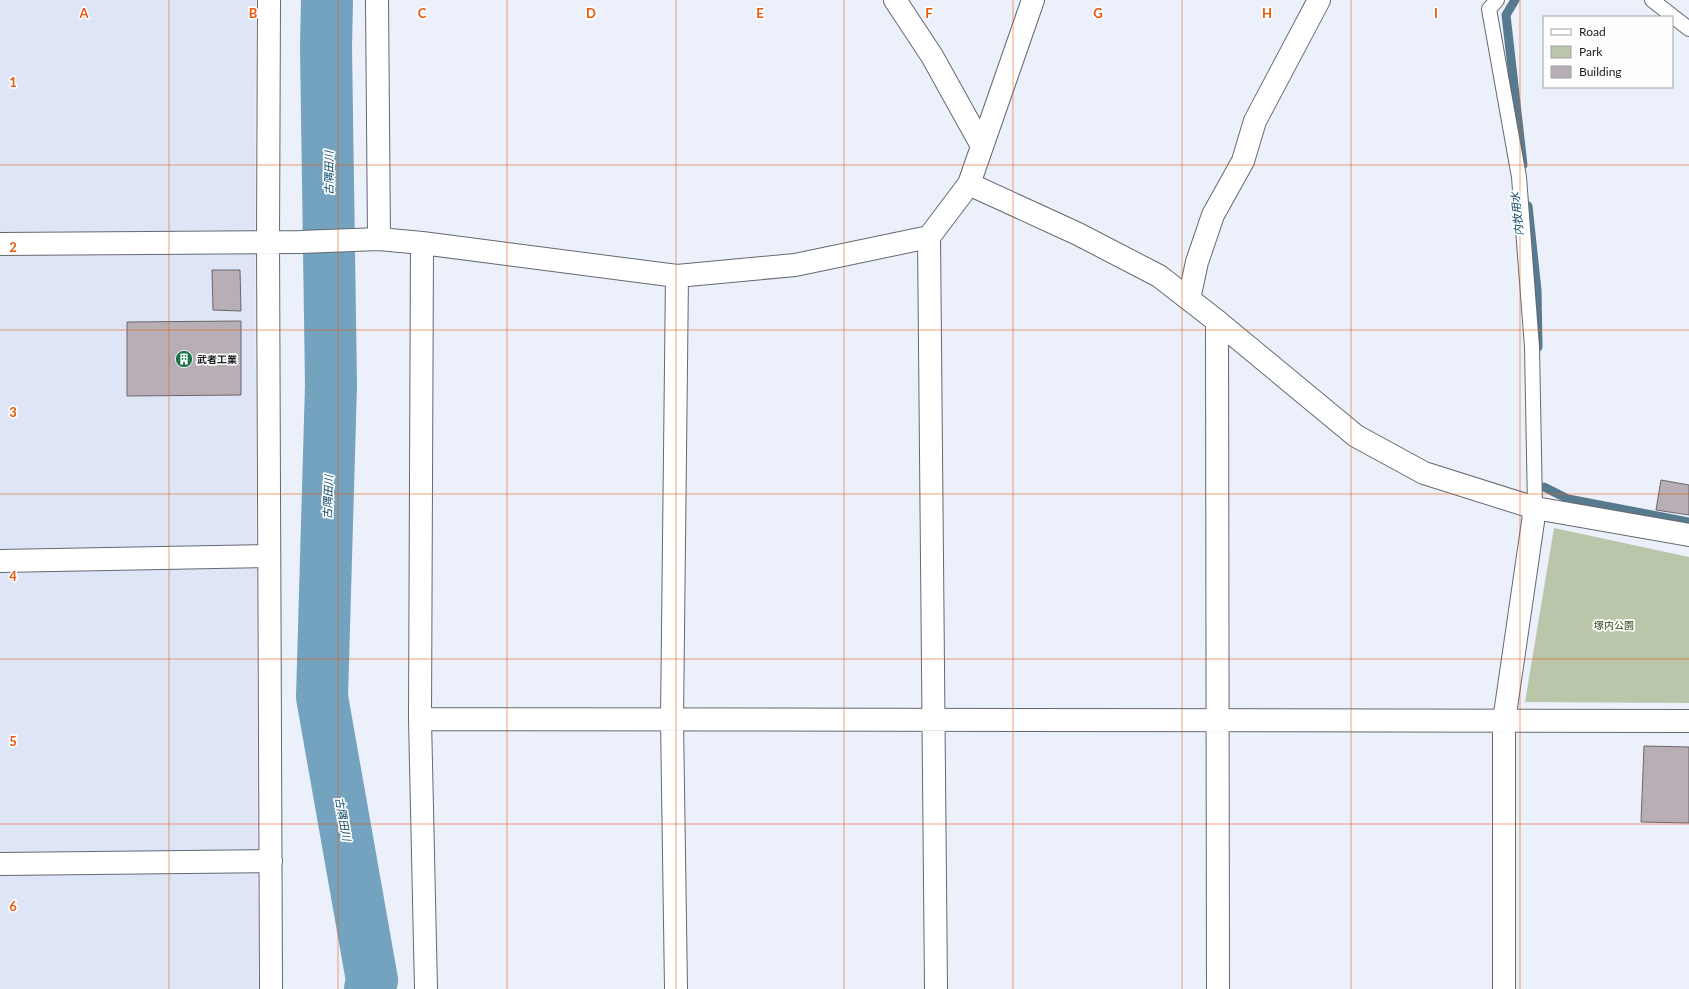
<svg xmlns="http://www.w3.org/2000/svg" width="1689" height="989" font-family="Lato,'Noto Sans JP',sans-serif">
<style>
.built{fill:#dde5f6}
.green{fill:#b9c6a9}
.lines{fill:none;stroke-linecap:round;stroke-linejoin:round}
.stream{stroke:#587a8f;stroke-width:9}
.river{stroke:#73a3bf;stroke-width:52}
.building{fill:#b8aeb5;stroke:#6e656a}
.lane-casing{stroke:#656972;stroke-width:16}
.street-casing{stroke:#656972;stroke-width:24}
.lane{stroke:#fff;stroke-width:14}
.street{stroke:#fff;stroke-width:22}
.grid{fill:none;stroke:#e8590c;stroke-width:1;stroke-opacity:0.55}
.labels{text-anchor:middle;stroke-width:3.5;stroke-linejoin:round;paint-order:stroke}
.poi-label{font-size:10px;font-weight:bold;fill:#191b1e;stroke:#fdfdfd;text-anchor:start}
.park-label{font-size:10px;fill:#314312;stroke:#fdfdfd}
.water-label{font-size:11px;font-style:italic;fill:#0e4d6a;stroke:#fdfdfd}
.grid-label{font-size:13px;text-anchor:middle;font-weight:bold;fill:#e8590c;stroke:#fdfdfd;stroke-width:3.5;stroke-linejoin:round;paint-order:stroke}
</style>
<rect width="100%" height="100%" fill="#ebf0fa"/>
<path class="built" d="M0,0H256L255,209L258,989H0Z"/>
<path class="green" d="M1554,528L1689,557V703L1525,702Z"/>
<g class="lines">
<path class="stream" d="M1515,0L1506,15L1523,165
M1528,206L1537,290L1538,347
M1544,487L1568,499L1689,522"/>
<path class="river" d="M327,0L326,47L331,385L322,697L372,980L370,989"/>
</g>
<path class="building" d="M212,270H240L241,311L213,310Z
M241,321V395L127,396V322Z
M1661,480L1689,485V515L1656,510Z
M1644,746L1689,747V823L1641,822Z"/>
<g class="lines">
<defs>
<path id="lane" d="M1497,0L1489,9L1519,177L1532,347L1535,508
M1652,0L1689,29"/>
<path id="street" d="M269,0L268,241L271,989
M377,0L379,239
M895,0L932,56L982,146
M969,184L1078,234L1159,276L1217,321L1356,436L1424,473L1535,508L1689,535
M422,243L420,719L426,989
M0,244L300,242L379,239L422,243L677,276L795,265L929,237
M1189,299L1197,262L1213,215L1243,161L1255,121L1319,0
M1217,321L1218,989
M0,561L269,556
M420,719L1689,721
M0,864L271,861
M676,989L672,720L677,276
M936,989L929,237L969,184L1033,0
M1504,989V721L1535,508"/>
</defs>
<use href="#lane" class="lane-casing"/>
<use href="#street" class="street-casing"/>
<use href="#lane" class="lane"/>
<use href="#street" class="street"/>
</g>
<path class="grid" d="M169,0V989M338,0V989M507,0V989M676,0V989M844,0V989M1013,0V989M1182,0V989M1351,0V989M1520,0V989M0,165H1689M0,330H1689M0,494H1689M0,659H1689M0,824H1689"/>
<defs>
<symbol id="building-disc" viewBox="-11 -11 22 22"><circle r="9.5" fill="#1b7245" stroke="#fdfdfd"/><path d="M-4-6H4V6H1V3H-1V6H-4ZM-2.5-4.3h1.7v1.8h-1.7ZM.8-4.3h1.7v1.8H.8ZM-2.5-1h1.7V.8h-1.7ZM.8-1h1.7V.8H.8Z" fill="#fff"/></symbol>
</defs>
<g fill-rule="evenodd">
<use href="#building-disc" x="174" y="349" width="20" height="20"/>
</g>
<g class="labels">
<g class="poi-label">
<text x="197" y="363">武者工業</text>
</g>
<g class="park-label">
<text x="1614" y="629">塚内公園</text>
</g>
<g class="water-label">
<text transform="translate(329 173) rotate(-90)" y="4">古隅田川</text>
<text transform="translate(1517 214) rotate(-96)" y="4">内牧用水</text>
<text transform="translate(328 497) rotate(-88)" y="4">古隅田川</text>
<text transform="translate(343 819) rotate(80)" y="4">古隅田川</text>
</g>
</g>
<g class="grid-label">
<text x="84" y="18">A</text>
<text x="253" y="18">B</text>
<text x="422" y="18">C</text>
<text x="591" y="18">D</text>
<text x="760" y="18">E</text>
<text x="929" y="18">F</text>
<text x="1098" y="18">G</text>
<text x="1267" y="18">H</text>
<text x="1436" y="18">I</text>
<text x="13" y="87">1</text>
<text x="13" y="252">2</text>
<text x="13" y="417">3</text>
<text x="13" y="581">4</text>
<text x="13" y="746">5</text>
<text x="13" y="911">6</text>
</g>
<rect x="1543" y="16" width="130" height="72" fill="#fdfdfd" stroke="#a2a3a4"/>
<rect x="1551" y="29" width="20" height="6" fill="#ffffff" stroke="#a2a3a4"/>
<text x="1579" y="36" font-size="12" fill="#191b1e">Road</text>
<rect x="1551" y="46" width="20" height="12" fill="#b9c6a9" stroke="#a2a3a4"/>
<text x="1579" y="56" font-size="12" fill="#191b1e">Park</text>
<rect x="1551" y="66" width="20" height="12" fill="#b8aeb5" stroke="#a2a3a4"/>
<text x="1579" y="76" font-size="12" fill="#191b1e">Building</text>
</svg>
